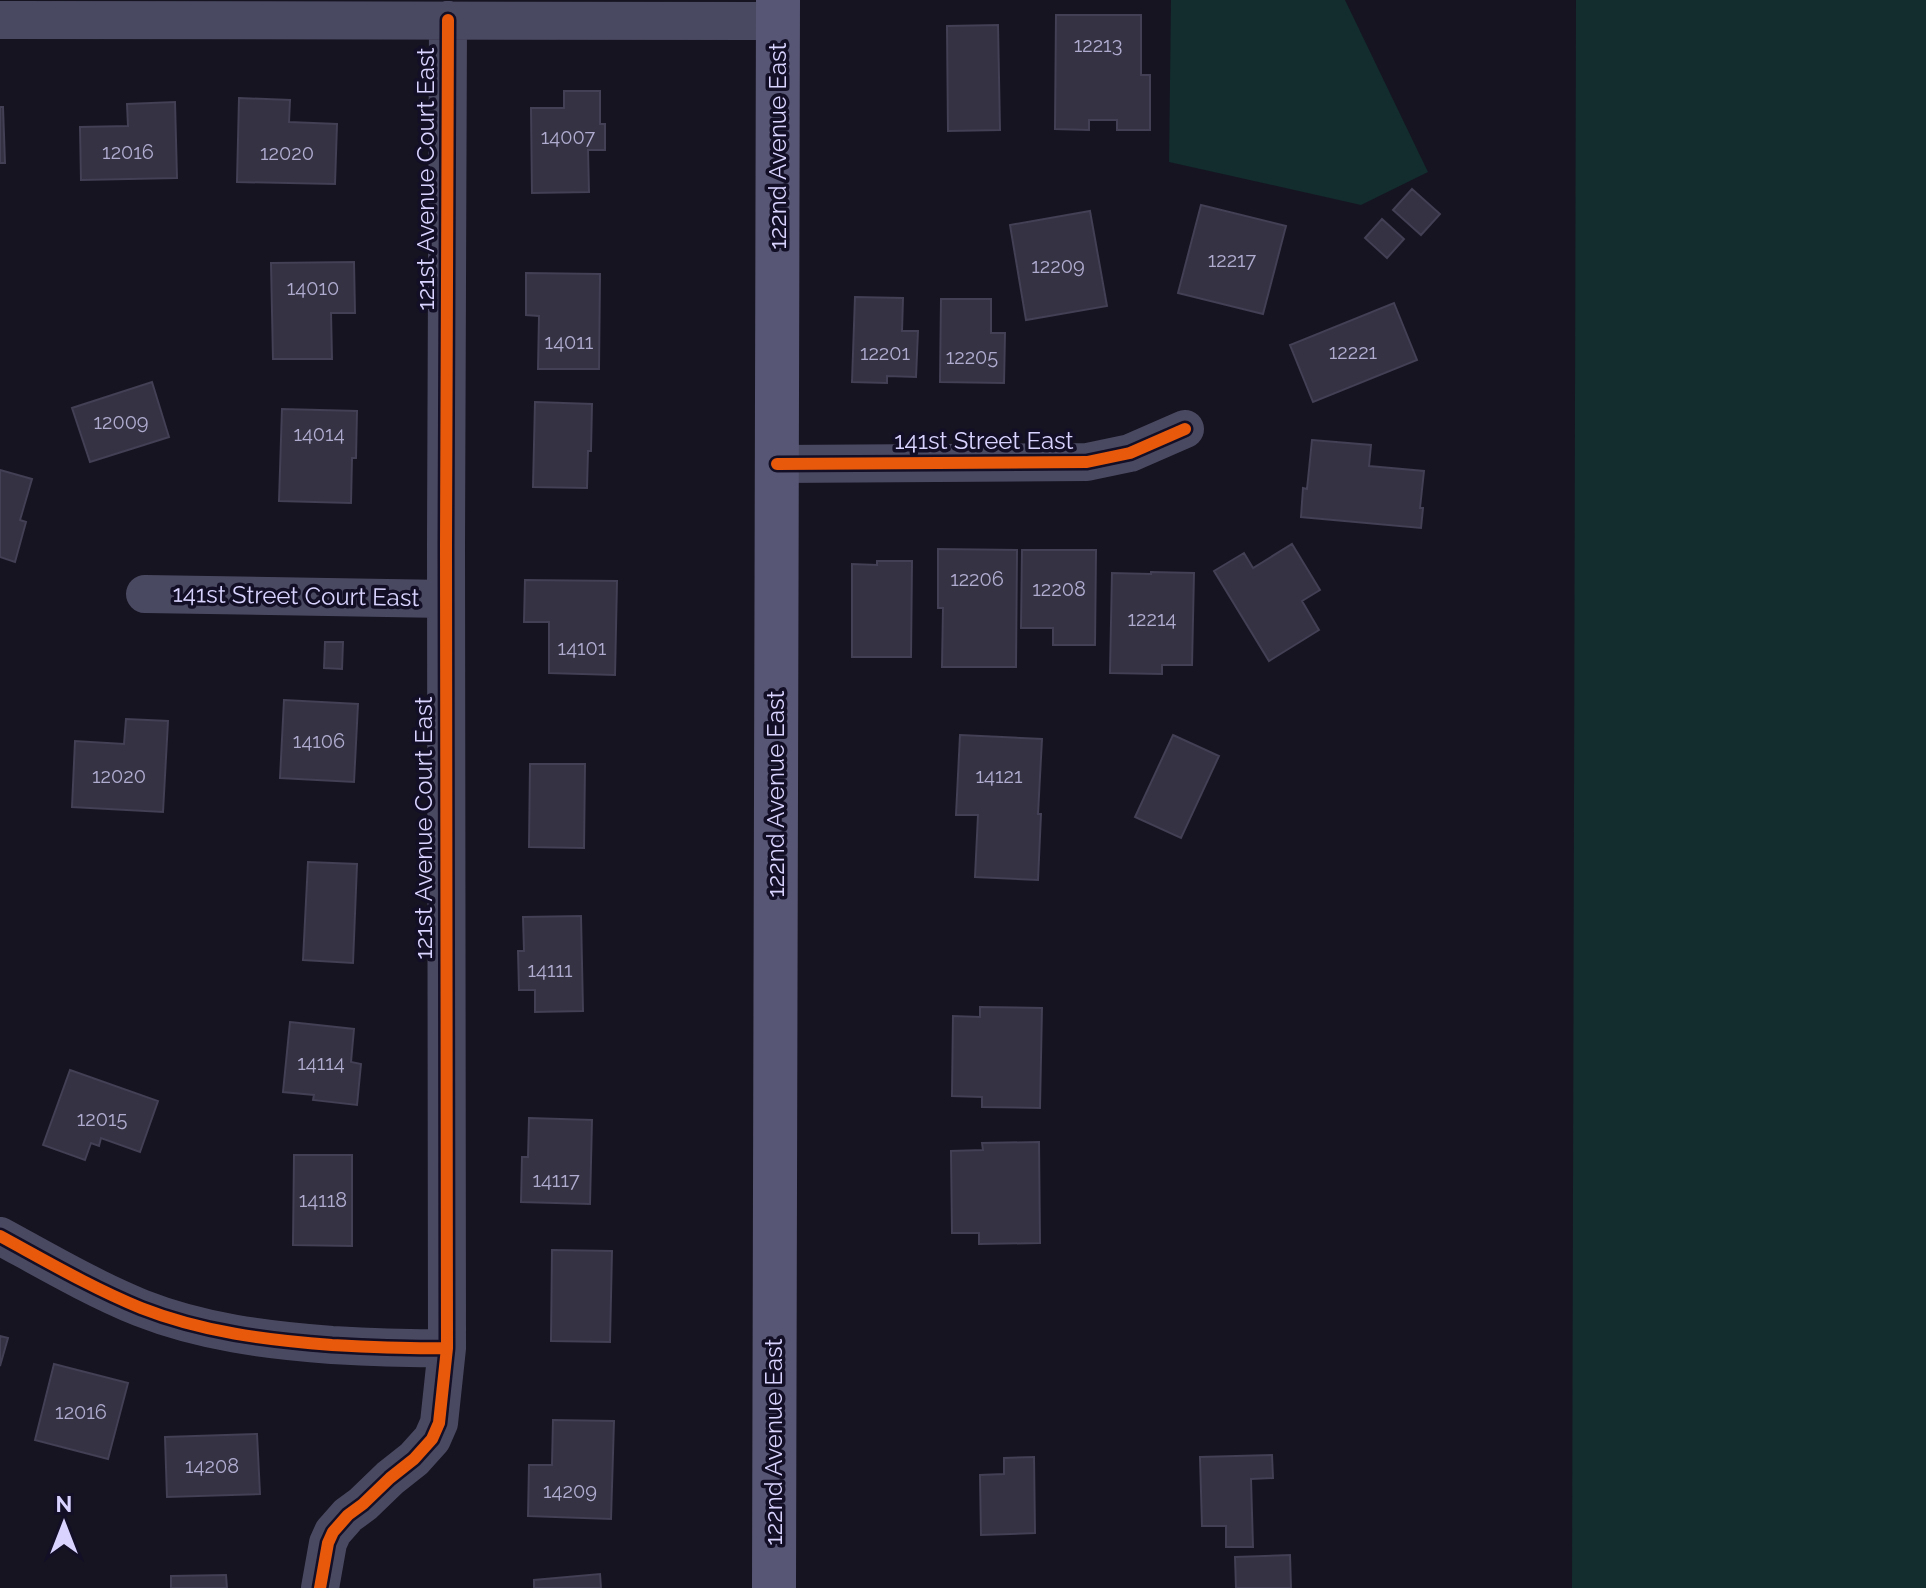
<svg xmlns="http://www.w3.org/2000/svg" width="1926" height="1588" font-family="Raleway,sans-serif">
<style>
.green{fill:#132c2d}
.building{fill:#343243;stroke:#433f54;stroke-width:2}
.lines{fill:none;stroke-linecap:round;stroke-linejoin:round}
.minor{stroke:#4a4962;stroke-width:38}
.secondary{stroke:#575674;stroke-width:44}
.cycleway-casing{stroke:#130f26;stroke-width:17}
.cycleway{stroke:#e8590c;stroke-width:12}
.labels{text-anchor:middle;stroke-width:7;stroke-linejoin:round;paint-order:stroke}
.number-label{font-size:20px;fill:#b0acd0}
.street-label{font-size:24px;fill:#d9d4ff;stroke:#130f26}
</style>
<rect width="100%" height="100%" fill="#161421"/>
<path class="green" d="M1171,0H1345L1428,172L1361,205L1169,162Z
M1576,0H1926V1588H1572Z"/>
<path class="building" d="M1056,15H1141V75H1150V130H1117V120H1089V130L1055,129Z
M998,25L1000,130L948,131L947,26Z
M564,91H600V124H605V150H588L589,192L532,193L531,108H564Z
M239,98L290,100L289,122L337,124L335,184L237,182Z
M175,102L177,178L81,180L80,127L128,126L127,104Z
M0,107H3L5,163H0Z
M1412,189L1440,214L1421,235L1393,210Z
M1201,205L1286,226L1263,314L1178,293Z
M1090,211L1107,306L1026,320L1010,225Z
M1382,219L1404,239L1387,258L1365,238Z
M354,262L355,313H331L332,359H273L271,263Z
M526,273L600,274L599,369H538L539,316L526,315Z
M855,297L903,298L902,331H918L916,377L887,376V383L852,382Z
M941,299H991V333H1005L1004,383L940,382Z
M1394,303L1417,360L1313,402L1290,345Z
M152,382L169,437L90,462L72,408Z
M535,402L592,404L591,451H588L587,488L533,487Z
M282,409L357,411L356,458H352L351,503L279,501Z
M1312,440L1371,445L1369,466L1424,471L1420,508H1423L1421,528L1301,517L1303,488L1307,489Z
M0,470L32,479L20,520L26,522L15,562L0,557Z
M1292,544L1320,590L1302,601L1319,630L1269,661L1214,571L1244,553L1253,568Z
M938,549L1017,550L1016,667H942L943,608H938Z
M1022,550H1096L1095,645H1053V628H1021Z
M877,561H912L911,657H852V564L877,565Z
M1151,572L1194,573L1192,665H1162V674L1110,673L1112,573L1151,574Z
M525,580L617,581L615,675L549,673V622H524Z
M325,642H343L342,669L324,668Z
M284,700L358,704L354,782L280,778Z
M126,719L168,721L163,812L72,807L75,741L124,744Z
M960,735L1042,739L1038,814H1041L1038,880L975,877L978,815H956Z
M1173,735L1219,756L1181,838L1135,817Z
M530,764H585L584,848L529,847Z
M308,862L357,864L353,963L303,960Z
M581,916L583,1011L535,1012V990H519L518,951H524L523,917Z
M980,1007L1042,1008L1040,1108L982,1107V1097L952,1096L953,1016L980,1017Z
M290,1022L354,1029L351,1062L361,1064L357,1105L313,1100L314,1095L283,1092Z
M70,1070L158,1101L140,1152L101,1138L99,1146L91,1143L85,1160L43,1145Z
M529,1118L592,1120L590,1204L521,1202L522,1157H528Z
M1039,1142L1040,1243L979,1244V1233H952L951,1151L983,1150L982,1143Z
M294,1155H352V1246L293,1245Z
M552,1250L612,1251L610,1342L551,1341Z
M0,1336L8,1338L0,1366Z
M54,1364L128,1383L108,1459L35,1440Z
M553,1420L614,1421L611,1519L528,1516L529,1465H552Z
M257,1434L260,1494L167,1497L165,1437Z
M1272,1455L1273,1478L1251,1479L1253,1547H1226V1526H1202L1200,1457Z
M1034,1457L1035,1533L981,1535L980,1475L1004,1474V1458Z
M1290,1555L1291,1588H1236L1235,1557Z
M600,1574L601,1588H534V1580Z
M226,1575L227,1588H171V1576Z"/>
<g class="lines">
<path class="minor" d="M0,20L778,21
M777,464L1087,462L1130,453L1185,429
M145,594L446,599
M0,1236C46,1261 92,1288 141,1308C202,1332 266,1340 332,1345C370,1347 408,1349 447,1348
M320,1588L328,1543L333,1532L348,1515L363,1504L390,1478L414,1459L432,1439L439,1423L447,1348L446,545L448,20"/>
<path class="secondary" d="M774,1588L778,0"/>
<defs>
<path id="cycleway" d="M777,464L1087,462L1130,453L1185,429
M0,1236C46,1261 92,1288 141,1308C202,1332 266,1340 332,1345C370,1347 408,1349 447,1348
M320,1588L328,1543L333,1532L348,1515L363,1504L390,1478L414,1459L432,1439L439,1423L447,1348L446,545L448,20"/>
</defs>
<use href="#cycleway" class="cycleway-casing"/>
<use href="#cycleway" class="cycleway"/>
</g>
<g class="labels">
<g class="number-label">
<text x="1098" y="52">12213</text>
<text x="568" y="144">14007</text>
<text x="128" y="159">12016</text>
<text x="287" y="160">12020</text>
<text x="1232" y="267">12217</text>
<text x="1058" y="273">12209</text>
<text x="313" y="295">14010</text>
<text x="569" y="349">14011</text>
<text x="1353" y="359">12221</text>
<text x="885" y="360">12201</text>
<text x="972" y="364">12205</text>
<text x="121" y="429">12009</text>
<text x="319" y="441">14014</text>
<text x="977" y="586">12206</text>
<text x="1059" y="596">12208</text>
<text x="1152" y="626">12214</text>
<text x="582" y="655">14101</text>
<text x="319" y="748">14106</text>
<text x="119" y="783">12020</text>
<text x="999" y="783">14121</text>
<text x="550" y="977">14111</text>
<text x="321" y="1070">14114</text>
<text x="102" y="1126">12015</text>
<text x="556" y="1187">14117</text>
<text x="323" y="1207">14118</text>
<text x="81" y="1419">12016</text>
<text x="212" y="1473">14208</text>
<text x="570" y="1498">14209</text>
</g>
<g class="street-label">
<text transform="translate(778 146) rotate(-90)" y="8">122nd Avenue East</text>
<text transform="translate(426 179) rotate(-90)" y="8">121st Avenue Court East</text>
<text x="984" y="449">141st Street East</text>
<text transform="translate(296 596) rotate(1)" y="8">141st Street Court East</text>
<text transform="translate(776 794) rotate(-90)" y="8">122nd Avenue East</text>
<text transform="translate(424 828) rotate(-90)" y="8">121st Avenue Court East</text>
<text transform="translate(774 1442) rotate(-90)" y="8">122nd Avenue East</text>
</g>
</g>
<g transform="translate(64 1524)" stroke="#130f26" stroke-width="6" paint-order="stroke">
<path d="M0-6L14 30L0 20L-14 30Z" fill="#d9d4ff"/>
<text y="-12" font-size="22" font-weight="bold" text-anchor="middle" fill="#d9d4ff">N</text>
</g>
</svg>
